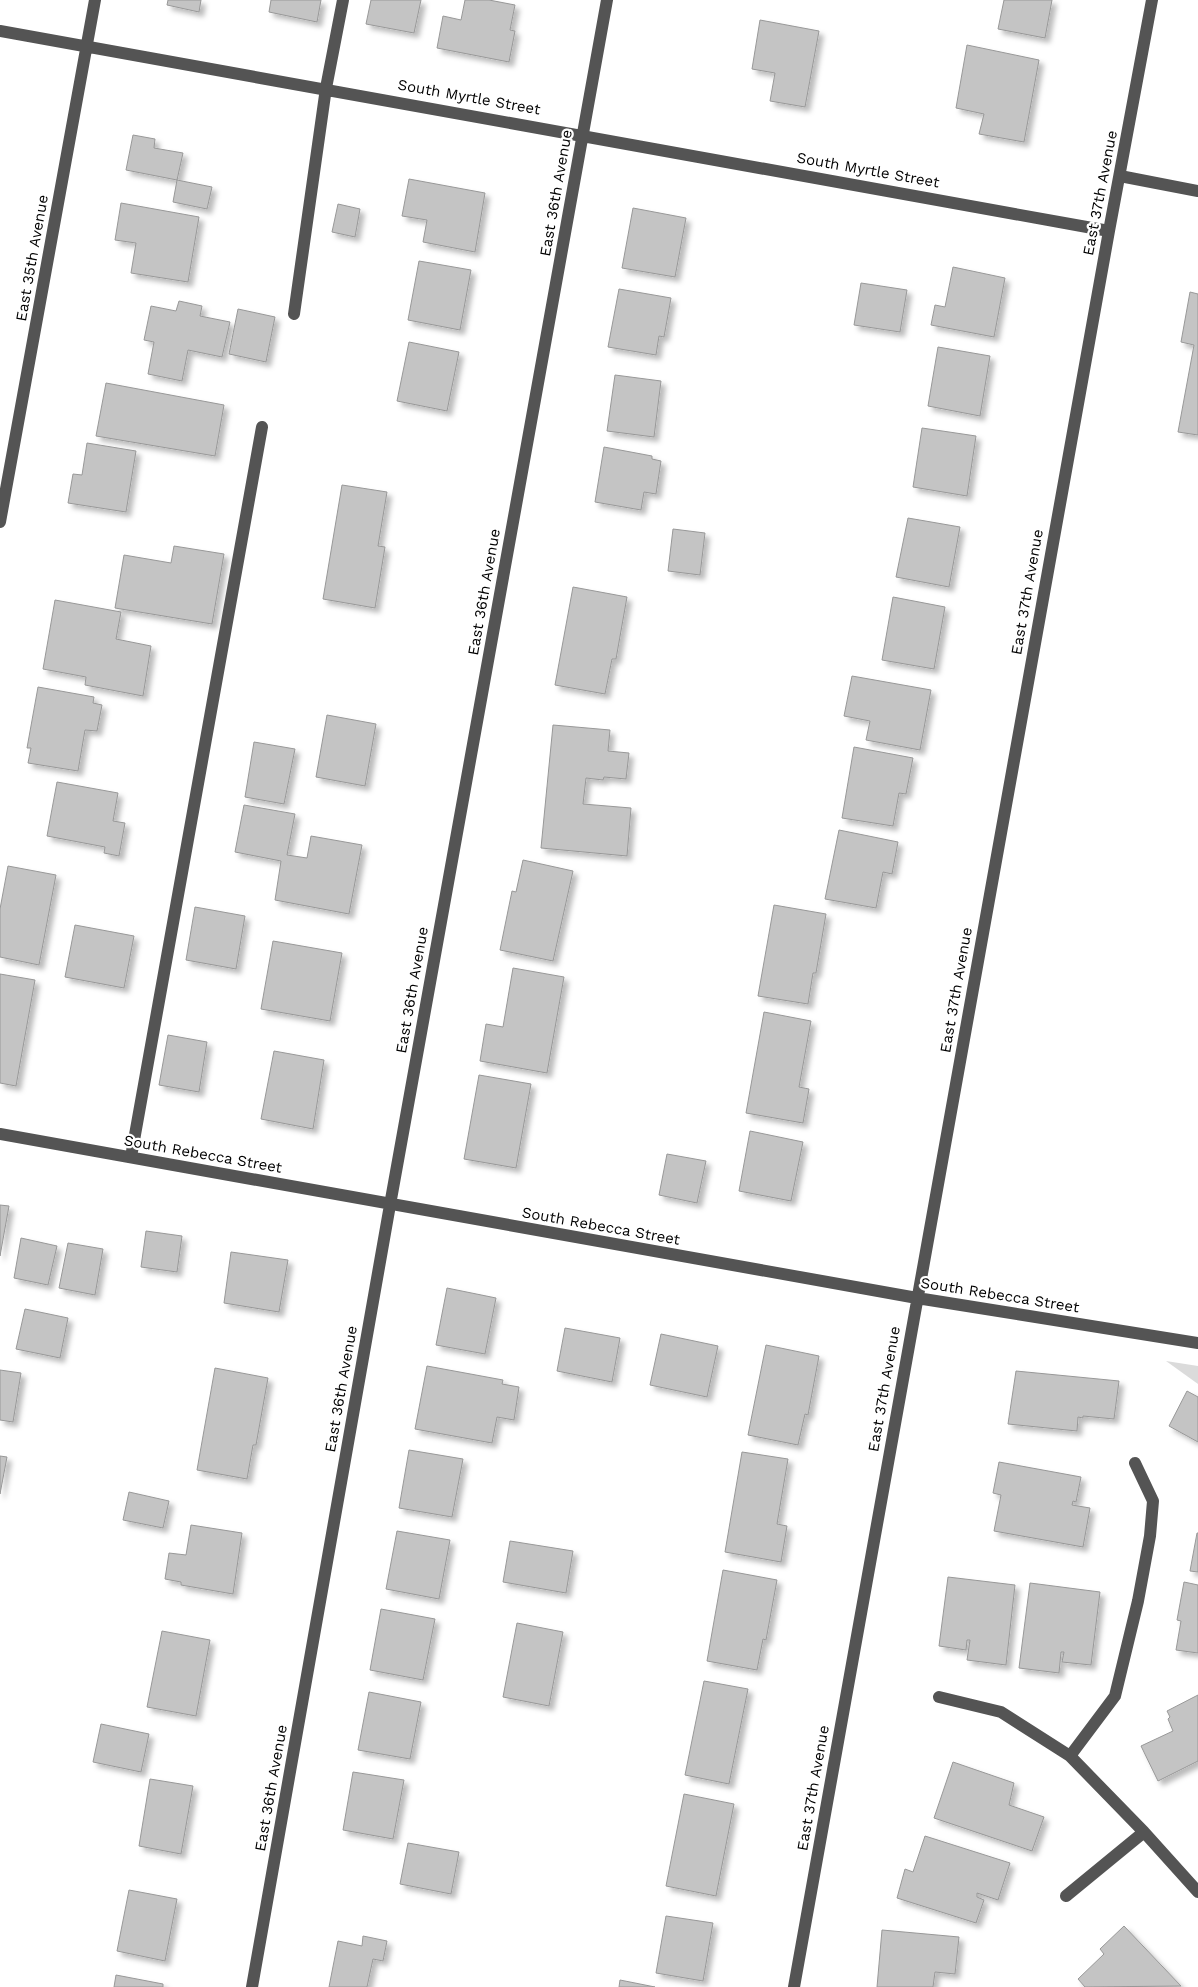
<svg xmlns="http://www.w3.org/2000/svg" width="1198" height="1987" font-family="'Work Sans',sans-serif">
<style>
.green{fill:#dbdbdb}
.building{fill:#c4c4c4;stroke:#989898;filter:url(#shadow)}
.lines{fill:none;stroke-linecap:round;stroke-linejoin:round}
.minor{stroke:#545454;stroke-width:12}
.labels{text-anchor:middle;stroke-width:4.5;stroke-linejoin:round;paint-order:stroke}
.street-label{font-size:15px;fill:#000;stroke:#fff}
</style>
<defs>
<filter id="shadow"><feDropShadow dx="4.5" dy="4.5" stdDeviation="2.5" flood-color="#0004"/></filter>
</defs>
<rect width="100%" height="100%" fill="#fff"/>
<path class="green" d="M1166,1361L1198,1366V1384Z"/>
<path class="building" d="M168,0H201L199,12L167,5Z
M271,0H321L317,22L269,12Z
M371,0H421L414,33L366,24Z
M465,0H489L515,5L510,30L515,31L509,62L437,48L443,16L461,20Z
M1004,0H1052L1045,38L998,29Z
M760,20L819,31L805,107L770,101L775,73L752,69Z
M967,45L1039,60L1024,142L979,134L984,114L956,108Z
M133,135L155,139L154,148L183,153L177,180L126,170Z
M409,179L485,193L475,252L423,242L427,220L402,216Z
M177,180L212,187L207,209L173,202Z
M121,203L199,217L188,282L131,273L136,243L115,240Z
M338,204L360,209L355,237L332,232Z
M633,208L686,218L675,277L622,268Z
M419,261L471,270L460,330L408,320Z
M953,267L1005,278L994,337L931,325L935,305L945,307Z
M861,283L907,290L900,332L854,325Z
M619,289L671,298L664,337L659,336L656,355L608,347Z
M1190,292L1198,294V435L1178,432L1194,345L1181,342Z
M179,301L202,306L200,316L230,322L222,357L188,350L182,381L148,374L154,342L144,340L151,306L176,311Z
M238,309L275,317L266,362L229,354Z
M409,342L459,352L447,411L397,401Z
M938,347L990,356L980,416L928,406Z
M615,375L661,381L654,437L607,431Z
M106,383L224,405L215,456L96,436Z
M922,428L976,436L967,496L913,487Z
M87,443L136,451L126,512L68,503L73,474L82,475Z
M604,447L652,456V459L661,461L656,494L644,492L641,510L595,502Z
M342,485L387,492L378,546L385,547L375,608L323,599Z
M908,518L960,527L949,587L896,577Z
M673,529L705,533L700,575L668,571Z
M174,546L224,554L212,624L115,608L124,555L171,563Z
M573,587L627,597L616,659H612L605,694L555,685Z
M893,597L945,607L934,669L882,660Z
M55,600L121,612L116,639L151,646L143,696L85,685L86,677L43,669Z
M852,676L931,690L920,750L866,740L870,721L844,716Z
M38,687L94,697L93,703L102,705L97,731L85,730L78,771L28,763L31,748H27Z
M327,715L376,724L365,786L316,777Z
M553,725L610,730L608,751L629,753L626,779L604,777L603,780L586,778L583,804L631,808L627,856L541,848Z
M254,742L295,749L284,804L245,797Z
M854,747L913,758L906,794L899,793L893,826L842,818Z
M57,782L118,793L113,821L125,823L119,856L104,853L105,847L47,836Z
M244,805L295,814L287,855L307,858L311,836L362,845L349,914L275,900L281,861L235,852Z
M839,830L898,842L892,874L883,872L876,908L825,899Z
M523,860L573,871L553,961L500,950L512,891L516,892Z
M8,866L56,875L39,965L0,957V909Z
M774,905L826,914L816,973H813L808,1004L758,996Z
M195,907L245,916L236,969L186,960Z
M75,925L134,936L124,988L65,977Z
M273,941L342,953L330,1021L261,1009Z
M513,968L564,977L547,1073L480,1061L486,1024L503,1027Z
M0,974L35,980L16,1086L0,1083Z
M764,1012L811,1021L799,1087L809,1089L803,1123L746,1113Z
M168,1035L207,1042L199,1092L159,1085Z
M274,1051L324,1060L313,1129L261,1119Z
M479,1075L531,1084L516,1168L464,1159Z
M750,1131L803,1142L791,1201L739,1191Z
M667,1154L706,1161L697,1203L659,1195Z
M0,1205L9,1206L0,1256Z
M146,1231L182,1236L177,1272L141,1267Z
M21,1238L57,1246L48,1285L14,1278Z
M68,1243L103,1249L95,1295L59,1288Z
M231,1252L288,1260L279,1312L224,1303Z
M447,1288L496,1298L485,1354L436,1345Z
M25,1309L68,1318L60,1358L16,1349Z
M565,1328L620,1338L612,1382L557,1371Z
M661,1334L718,1346L707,1397L650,1385Z
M766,1345L819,1356L808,1415L805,1414L798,1445L748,1435Z
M427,1366L503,1380L502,1384L519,1387L514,1420L497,1417L492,1443L415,1429Z
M215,1368L268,1378L256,1445H253L247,1479L197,1470Z
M0,1370L21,1373L13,1422L0,1420Z
M1016,1371L1119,1381L1114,1419L1083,1416V1418L1078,1417L1077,1431L1008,1424Z
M1187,1391L1198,1397V1442L1169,1426Z
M409,1450L463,1459L452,1517L399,1508Z
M742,1452L788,1459L777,1524L787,1526L781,1562L725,1552Z
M0,1456L7,1457L0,1494Z
M999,1462L1081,1477L1076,1502L1073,1501L1072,1505L1090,1508L1083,1547L994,1531L1001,1495L993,1493Z
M129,1492L169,1501L163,1528L123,1520Z
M191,1525L242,1533L233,1594L181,1585V1582L165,1579L169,1553L186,1555Z
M397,1531L450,1540L439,1599L386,1589Z
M1197,1533H1198V1572L1190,1571Z
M510,1541L573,1551L566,1593L503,1582Z
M723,1570L777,1580L766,1640L763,1639L757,1670L707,1661Z
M948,1577L1015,1585L1006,1665L967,1660L970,1640H967L966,1650L939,1646Z
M1184,1582L1198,1585V1653L1176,1650L1181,1621L1177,1620Z
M1030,1583L1100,1592L1091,1665L1062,1662L1064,1652H1061L1059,1673L1019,1668Z
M381,1609L435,1619L423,1680L370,1670Z
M517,1623L563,1632L549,1706L503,1697Z
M162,1631L210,1640L196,1716L147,1707Z
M704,1681L748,1689L729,1784L685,1775Z
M369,1692L421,1702L410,1759L358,1750Z
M1198,1695V1761L1158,1781L1141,1746L1173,1731L1168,1719L1170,1717L1167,1711Z
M101,1724L149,1734L141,1772L93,1762Z
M953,1762L1014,1783L1009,1805L1044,1817L1032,1851L934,1818Z
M353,1772L404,1780L393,1839L343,1830Z
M150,1779L193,1786L181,1854L139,1846Z
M684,1794L734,1804L716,1896L666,1886Z
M925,1836L1010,1863L998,1900L977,1893V1897L984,1900L976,1923L897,1898L905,1869L913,1872Z
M408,1843L459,1852L451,1894L400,1884Z
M129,1890L177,1899L165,1961L117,1951Z
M666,1916L713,1923L703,1981L656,1973Z
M1124,1926L1181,1986L1085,1987L1078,1979L1104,1954L1100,1949Z
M882,1930L959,1937L955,1974L935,1972L933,1987H877Z
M363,1936L387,1941L383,1961L373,1959L367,1987H329L338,1941L362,1946Z
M116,1975L163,1984V1987H114Z
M620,1980L655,1987H619Z"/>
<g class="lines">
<path class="minor" d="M0,31L1109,231
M1120,176L1198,191
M294,314L326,88L343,0
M0,522L95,0
M0,1134L917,1298L1198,1343
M131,1157L262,427
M939,1697L1001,1712L1070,1756L1144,1832L1198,1892
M1070,1756L1115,1696L1138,1601L1150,1536L1153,1501L1135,1463
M1066,1896L1144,1832
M252,1987L390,1205L607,0
M794,1987L1109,231L1152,0"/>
</g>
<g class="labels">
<g class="street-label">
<text transform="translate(469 97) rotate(10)" y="5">South Myrtle Street</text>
<text transform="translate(868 170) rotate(10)" y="5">South Myrtle Street</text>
<text transform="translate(556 193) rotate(-80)" y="5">East 36th Avenue</text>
<text transform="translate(1100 193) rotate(-79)" y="5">East 37th Avenue</text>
<text transform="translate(32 258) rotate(-80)" y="5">East 35th Avenue</text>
<text transform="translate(484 592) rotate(-80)" y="5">East 36th Avenue</text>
<text transform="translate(1027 592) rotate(-80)" y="5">East 37th Avenue</text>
<text transform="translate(412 990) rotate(-80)" y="5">East 36th Avenue</text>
<text transform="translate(956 990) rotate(-80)" y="5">East 37th Avenue</text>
<text transform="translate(203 1154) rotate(10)" y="5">South Rebecca Street</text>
<text transform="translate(601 1226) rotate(10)" y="5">South Rebecca Street</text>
<text transform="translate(1000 1295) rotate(9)" y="5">South Rebecca Street</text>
<text transform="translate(341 1389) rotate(-80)" y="5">East 36th Avenue</text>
<text transform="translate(884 1389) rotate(-80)" y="5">East 37th Avenue</text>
<text transform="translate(271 1788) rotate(-80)" y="5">East 36th Avenue</text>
<text transform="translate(813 1788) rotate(-80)" y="5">East 37th Avenue</text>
</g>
</g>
</svg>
